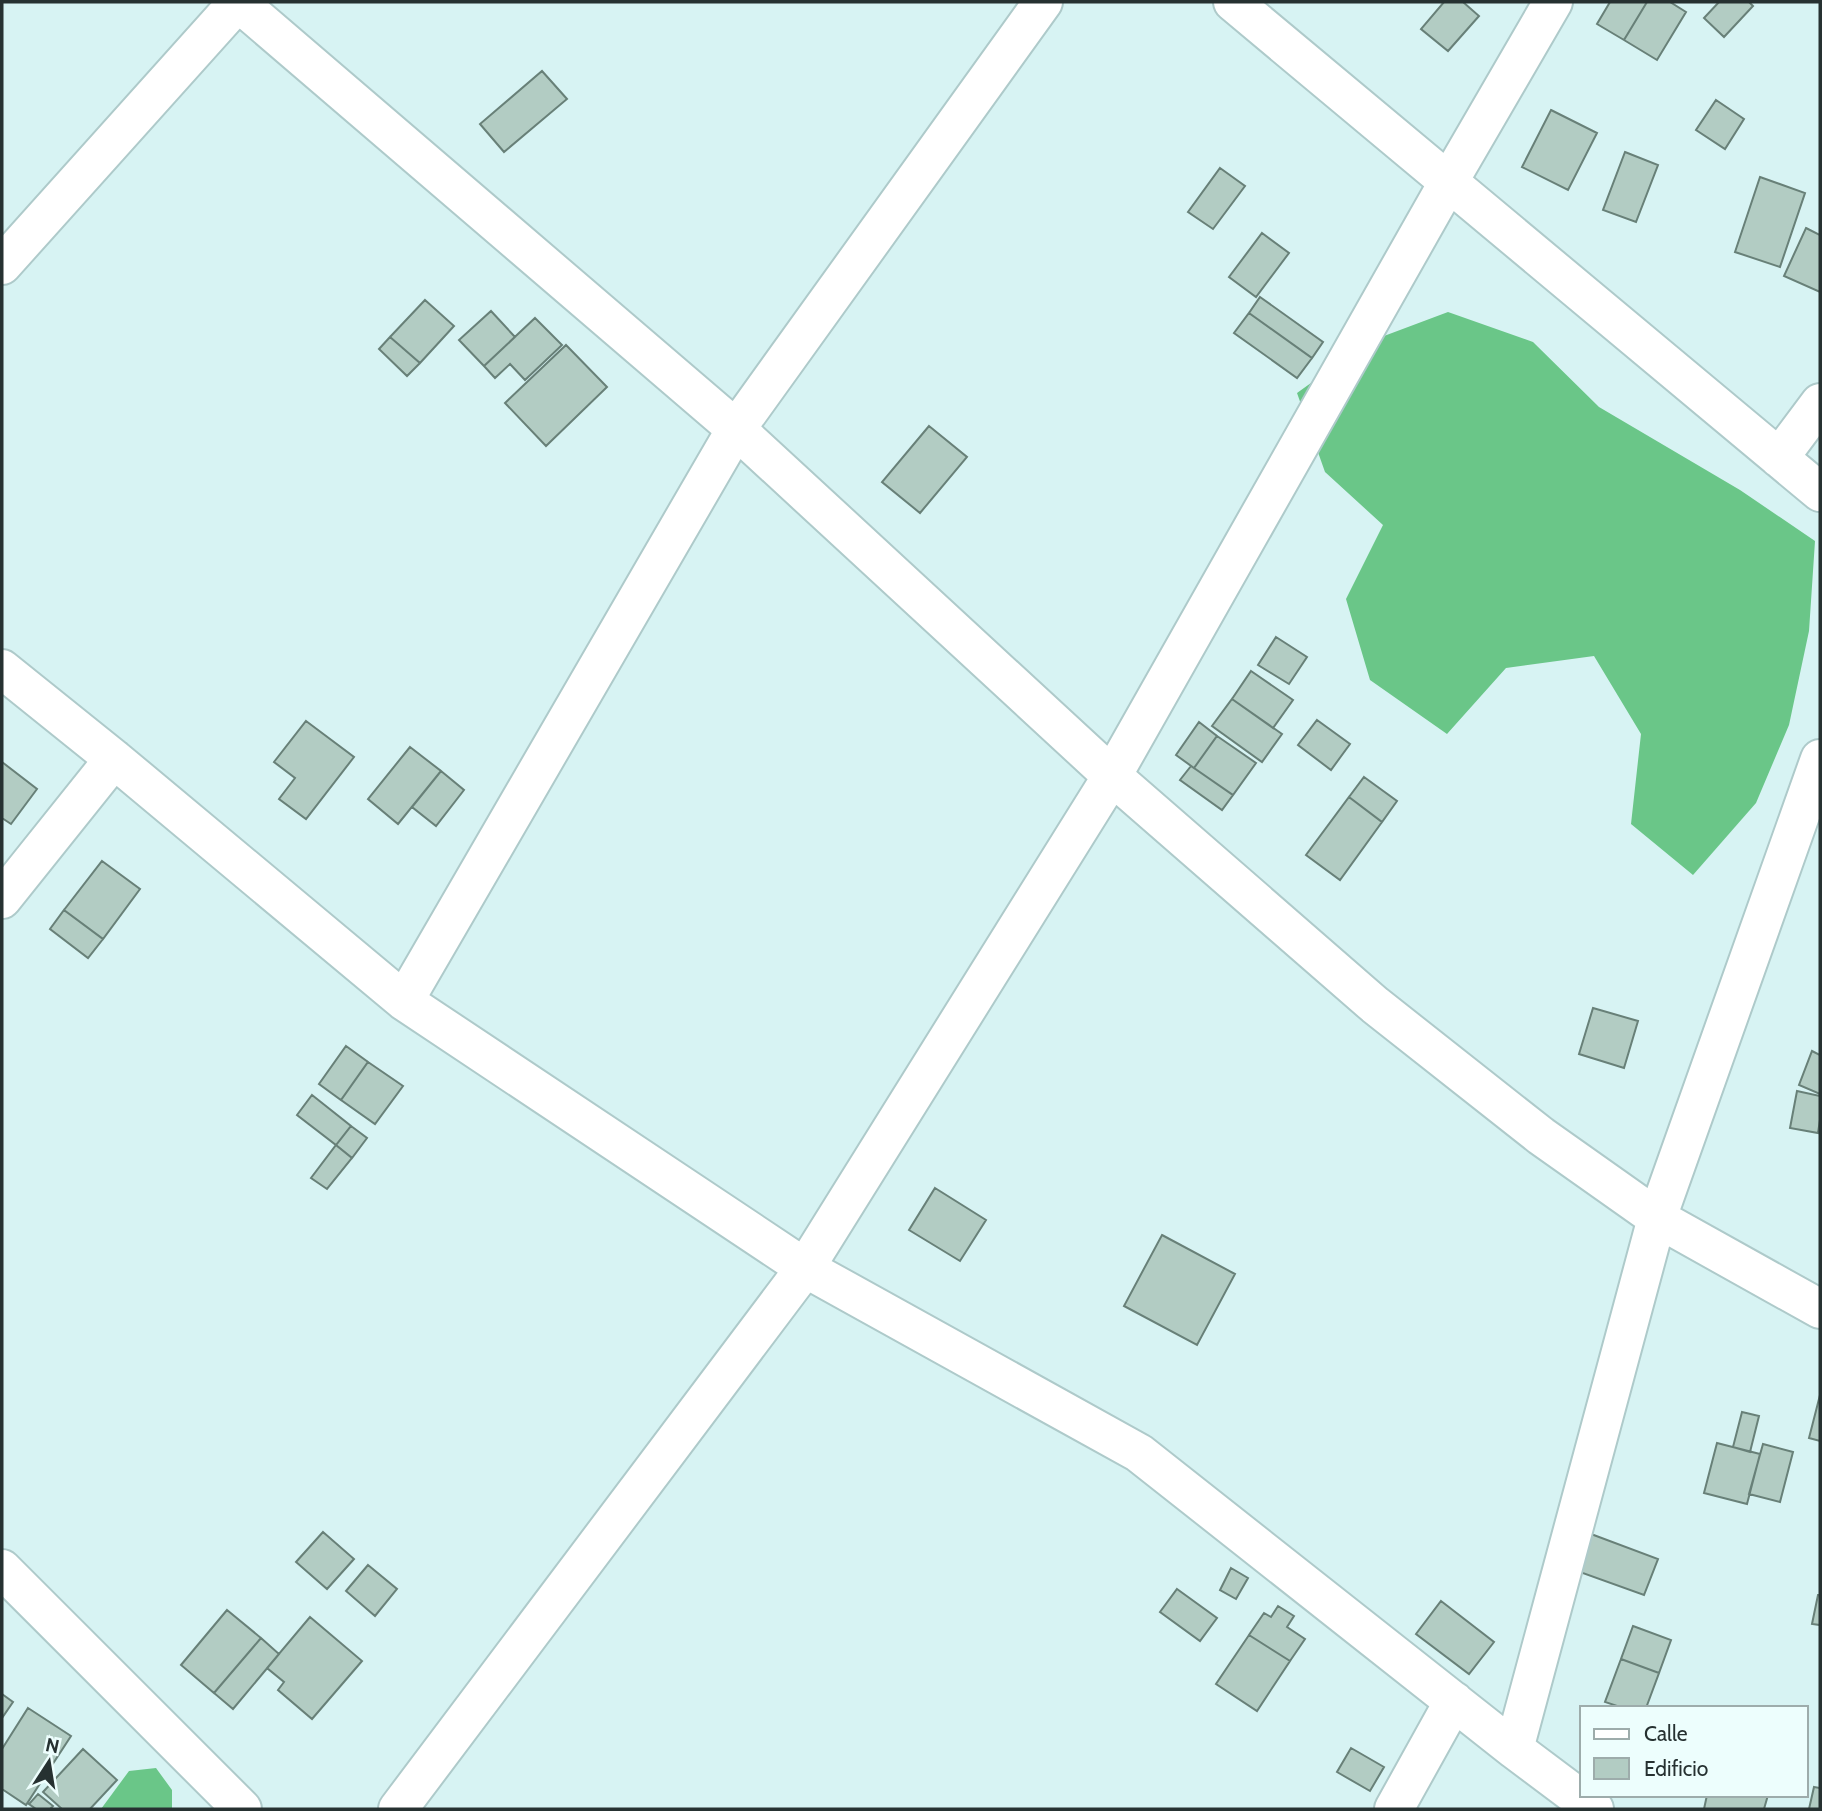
<svg xmlns="http://www.w3.org/2000/svg" width="1822" height="1811" font-family="Cabin,sans-serif">
<style>
.forest{fill:#6ac688}
.building{fill:#b2ccc3;stroke:#688078;stroke-width:2}
.lines{fill:none;stroke-linecap:round;stroke-linejoin:round}
.minor-casing{stroke:#aecaca;stroke-width:42}
.minor{stroke:#fff;stroke-width:38}
</style>
<rect width="100%" height="100%" fill="#d7f3f3"/>
<path class="forest" d="M1448,312L1533,342L1599,407L1740,490L1815,541L1809,631L1789,725L1756,803L1693,875L1631,824L1641,734L1594,656L1506,668L1447,734L1370,680L1346,599L1383,525L1325,472L1297,393L1368,342Z
M156,1768L172,1790V1809H101L129,1771Z"/>
<path class="building" d="M1444,2H1463L1479,16L1448,51L1421,29Z
M1610,2H1647L1624,40L1597,24Z
M1647,2H1670L1686,12L1657,60L1624,40Z
M1719,2H1749L1753,6L1724,37L1704,18Z
M542,71L567,99L504,152L480,124Z
M1716,100L1744,119L1725,149L1696,130Z
M1551,110L1597,133L1568,190L1522,167Z
M1625,152L1658,165L1636,222L1603,210Z
M1220,168L1245,186L1213,229L1188,212Z
M1760,177L1805,193L1780,267L1735,252Z
M1806,228L1820,235V292L1784,276Z
M1262,233L1289,253L1256,297L1229,277Z
M1260,297L1323,342L1312,358L1249,313Z
M425,300L454,326L420,363L390,337Z
M491,311L515,337L484,366L459,340Z
M1249,313L1312,358L1297,378L1234,333Z
M535,318L562,345L525,380L510,364L495,378L484,366Z
M390,337L420,363L407,376L379,349Z
M566,345L607,387L546,446L505,403Z
M929,426L967,457L920,513L882,482Z
M1276,637L1307,657L1289,684L1258,665Z
M1251,671L1293,700L1273,728L1232,699Z
M1232,699L1282,734L1262,762L1212,726Z
M1317,720L1350,744L1331,770L1298,745Z
M306,721L354,757L306,819L279,799L295,778L274,762Z
M1199,722L1217,736L1194,768L1176,755Z
M1217,736L1256,763L1233,795L1194,768Z
M410,747L441,771L398,824L368,799Z
M2,762L37,789L11,824L2,818Z
M1191,766L1233,795L1222,810L1180,780Z
M441,771L464,790L436,826L412,807Z
M1364,777L1397,801L1382,822L1349,797Z
M1349,797L1382,822L1340,880L1306,855Z
M102,861L140,889L103,939L64,910Z
M64,910L103,939L88,958L50,929Z
M1593,1008L1638,1021L1624,1068L1579,1054Z
M346,1046L368,1062L341,1100L319,1084Z
M1812,1051L1820,1055V1094L1799,1085Z
M368,1062L403,1086L375,1124L341,1100Z
M1797,1091L1820,1096V1120L1818,1133L1790,1128Z
M312,1095L351,1126L336,1145L297,1115Z
M351,1126L367,1138L352,1158L336,1145Z
M336,1145L352,1158L327,1189L311,1178Z
M935,1188L986,1220L960,1261L909,1230Z
M1162,1235L1235,1274L1197,1345L1124,1306Z
M1820,1395V1441L1809,1438Z
M1742,1412L1759,1416L1750,1452L1733,1447Z
M1717,1443L1760,1454L1747,1504L1704,1493Z
M1763,1444L1793,1452L1780,1502L1749,1494Z
M323,1532L354,1559L327,1589L296,1562Z
M1591,1534L1658,1559L1644,1595L1577,1571Z
M368,1565L397,1589L375,1616L346,1591Z
M1231,1568L1248,1578L1236,1599L1220,1590Z
M1177,1589L1217,1618L1200,1641L1160,1612Z
M1818,1595H1820V1625L1812,1624Z
M1441,1601L1494,1642L1469,1674L1416,1634Z
M1278,1606L1294,1616L1287,1627L1305,1639L1290,1661L1249,1635L1264,1613L1271,1617Z
M227,1610L261,1638L214,1693L181,1665Z
M310,1617L362,1661L312,1719L278,1690L284,1682L267,1668Z
M1633,1626L1671,1640L1659,1673L1621,1659Z
M1249,1635L1290,1661L1257,1711L1216,1684Z
M261,1638L279,1654L233,1709L214,1693Z
M1621,1659L1659,1673L1646,1708H1623L1605,1702Z
M2,1694L13,1702L2,1718Z
M28,1708L71,1736L26,1805L2,1789V1749Z
M1351,1748L1384,1767L1370,1791L1337,1772Z
M83,1749L117,1780L90,1809H62L43,1792Z
M1814,1787L1820,1788V1809H1809Z
M38,1794L53,1806L50,1809H36L29,1804Z
M1707,1795H1768L1764,1809H1704Z"/>
<g class="lines">
<defs>
<path id="minor" d="M238,2L736,429L1112,776L1375,1005L1541,1136L1657,1218L1820,1309
M1233,2L1820,492
M2,265L238,2
M1779,458L1820,403
M2,669L114,759L404,1001L805,1268L1139,1453L1514,1749L1594,1809
M2,899L114,759
M404,1001L736,429L1043,2
M2,1569L242,1809
M1514,1749L1657,1218L1820,759
M398,1809L805,1268L1112,776L1449,181L1553,2
M1394,1809L1454,1701"/>
</defs>
<use href="#minor" class="minor-casing"/>
<use href="#minor" class="minor"/>
</g>
<rect width="1822" height="1811" fill="none" stroke="#263131" stroke-width="7"/>
<rect x="1580" y="1706" width="228" height="91" fill="#edfefd" stroke="#9dacab" stroke-width="2"/>
<rect x="1594" y="1729" width="35" height="10" fill="#ffffff" stroke="#9dacab" stroke-width="2"/>
<text x="1644" y="1741" font-size="21" fill="#263131">Calle</text>
<rect x="1594" y="1758" width="35" height="21" fill="#b2ccc3" stroke="#9dacab" stroke-width="2"/>
<text x="1644" y="1776" font-size="21" fill="#263131">Edificio</text>
<g transform="translate(49 1762) rotate(12)" stroke="#edfefd" stroke-width="5" paint-order="stroke">
<path d="M0-5L12 26L0 18L-12 26Z" fill="#263131"/>
<text y="-10" font-size="19" font-weight="bold" text-anchor="middle" fill="#263131">N</text>
</g>
</svg>
